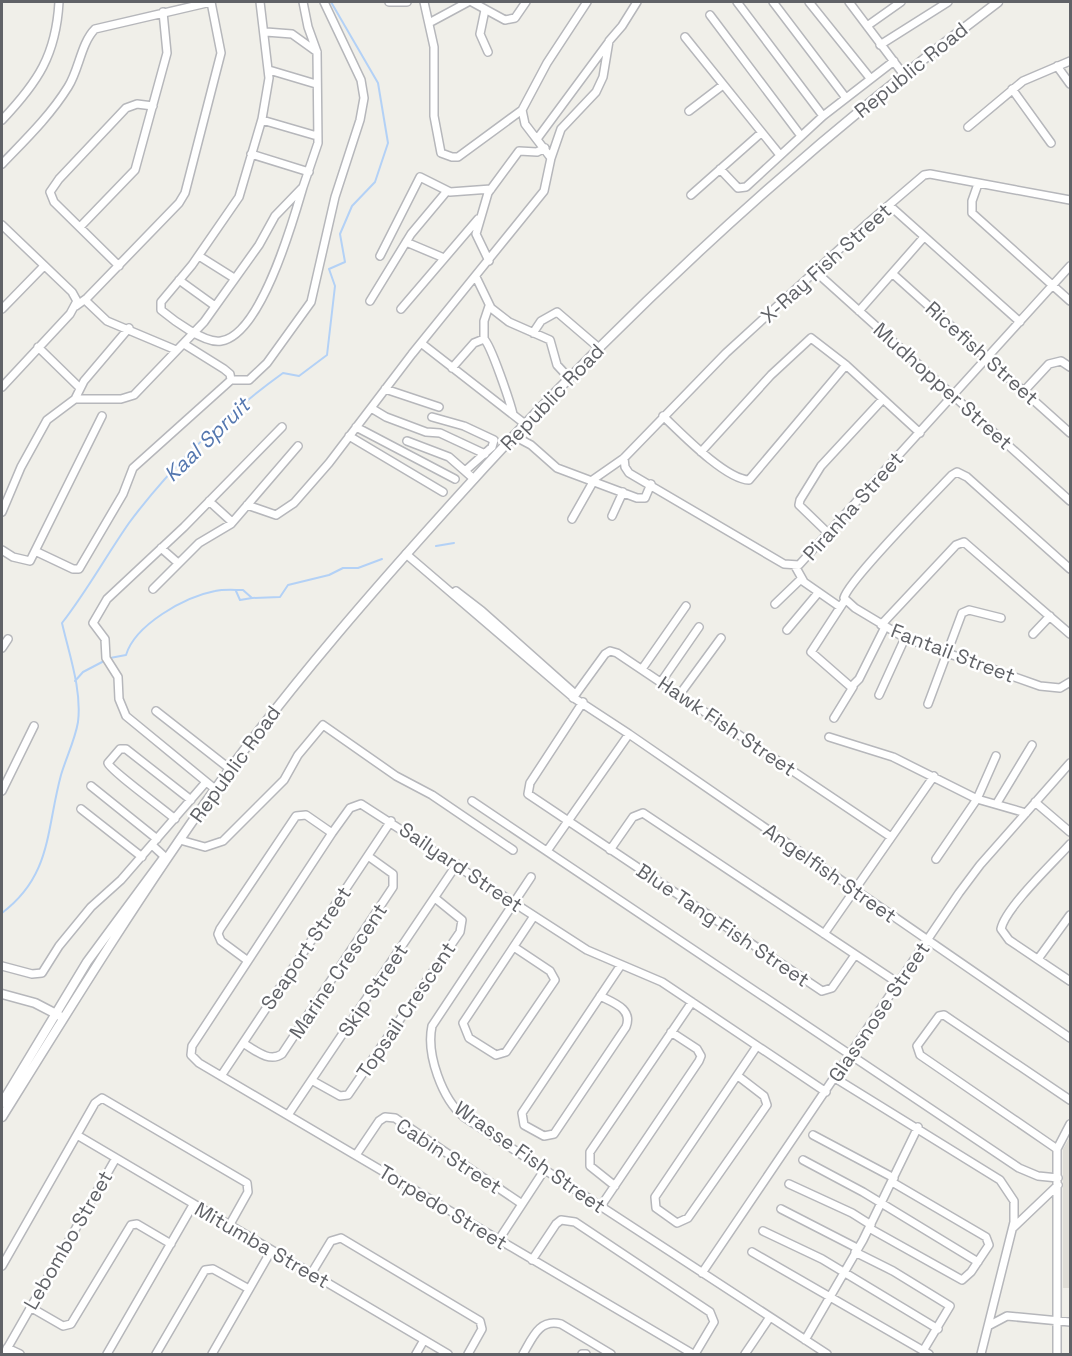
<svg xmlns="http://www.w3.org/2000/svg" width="1072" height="1356" font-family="'Space Grotesk',sans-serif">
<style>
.education{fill:#e0ded7}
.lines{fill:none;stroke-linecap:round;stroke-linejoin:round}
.stream{stroke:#b3d1f6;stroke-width:2}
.minor-casing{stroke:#b6b7bb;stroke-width:10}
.tertiary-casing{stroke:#b6b7bb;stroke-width:11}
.minor{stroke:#fff;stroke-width:7}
.tertiary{stroke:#fff;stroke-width:8}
.labels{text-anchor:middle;stroke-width:5;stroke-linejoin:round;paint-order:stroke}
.street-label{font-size:20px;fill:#606267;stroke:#fff}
.water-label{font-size:21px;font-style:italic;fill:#5477af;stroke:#fff}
</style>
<rect width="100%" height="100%" fill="#f0efe9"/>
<path class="education" d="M1070,1137V1288H1063V1149Z"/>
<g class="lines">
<path class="stream" d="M436,546L454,543
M236,591L240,600L252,598
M110,658L126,655C135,625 184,597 215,591C224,589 234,590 243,590L252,598L280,597L288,585L329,575L343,568H358L382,559
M75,681L83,672L104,661
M2,913C52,875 46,830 61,775C66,758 75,740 78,722C82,690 69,654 62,623C87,591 106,556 129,523C172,465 225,415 283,373L299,376L327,355L335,286L329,269L345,262L340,234L352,206L375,182L388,143L378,83L331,2"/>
<defs>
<path id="minor" d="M260,2L269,78L262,119L239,197L192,265L161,302V310C173,320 205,344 221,341C261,335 293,221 303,187
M389,2H407
M424,2L434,47V116L441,153L452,157H458L522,110
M472,2L505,20L515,18L526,2
M737,2L823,116
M773,2L846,98
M809,2L870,78
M849,2L904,75
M485,10L480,34L488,52
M710,15L801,136
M429,23L468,2
M867,26L901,2
M266,32L292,34L317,52
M685,37L780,155
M880,45L948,2
M1057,66L1070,84
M269,70L316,84
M1012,89L1051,143
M689,111L723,85
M2,120C38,82 56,55 59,2
M262,120L317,136
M968,127L1023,81L1070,61
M537,139L608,43
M251,154L309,172
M551,158L525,124L522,110L547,63L587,2
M2,164C25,140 50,116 68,87C79,70 81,43 95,29L211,2
M720,169L738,188L746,187L823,116L894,61
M978,184L972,201V213L1070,301
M691,195L761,133
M889,205L1020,322
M2,225L72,292L77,301L70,314L2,387
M80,227L135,170L167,53L163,12
M406,242L444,258
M199,256L234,278
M380,256L420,177L450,192L491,189
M489,261L476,234L488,193L519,151L537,152L545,148
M119,266L54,202L50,192L59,179L126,108L137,104L153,106
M816,272L1070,501
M893,274L1070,433
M476,277L491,308L509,322L550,340L557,365L569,378
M179,280L215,306
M85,300L107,321L176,350
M370,301L411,234L447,191
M76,306L87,298L179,203L185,193L221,53L211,2
M489,306L484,321V339C491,345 510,402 513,414
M2,309L43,267
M401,309L478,219
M859,311L924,237
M533,333L541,321L557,312L599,348
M421,343L525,424
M184,344L224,369L230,374L231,380
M38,347L80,388
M452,368L474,343L484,339
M385,389L439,407
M1024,391L1049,364L1061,361L1070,367
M75,399H121L134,395L204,322L259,245L275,216L303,187L318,143L317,52L308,27L303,2
M371,408L386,417L426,432L440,433L485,454
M663,416C681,433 725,479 749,480L846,365
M432,417L464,426L494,440L492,447L465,471
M356,427L455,479
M349,436L443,492
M514,436L531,445L557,468L637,498H645L651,484
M407,441L449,457L474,479
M701,452L771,375L811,338L846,365L920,433
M624,458L625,467L629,473L784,564L799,565L1070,266
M591,481L624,458L726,353L868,223L924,175L930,174L1070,200
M209,501L232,522
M247,505L276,515L294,503L329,463L412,354L544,191L551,158L561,129L596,92L603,77L609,41L622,26L637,2
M2,512L21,467L47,420L75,399L84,381L129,328
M612,516L623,492
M572,519L593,482
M829,534L799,505L800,500L821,466L883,399
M161,548L178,563
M2,550L13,557L30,561L102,416
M35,551L73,569H79L123,494L133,468L231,380H249L267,363L311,302L335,197L360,120L364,98L361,80L324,2
M406,554L574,698L629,734L1070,1038
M795,566L804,582L840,607
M1070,569L967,477L957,472L952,475C934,494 848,581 844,598L855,608L905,638L1040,686L1060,688L1070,682
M153,589L199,543L231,524L298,446
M456,591L482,611L573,692
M845,600L811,652L851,687L859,679L885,627
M775,604L801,579
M881,625L956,545L964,542L1070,634
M787,630L818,593
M1033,634L1050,616
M2,648L8,639
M642,669L686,606
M661,682L699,627
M680,694L721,638
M879,695L905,638
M573,698L605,654L610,651L617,653L891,837
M583,702L530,783L528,794L822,991L832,988L855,955
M928,704L962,613L969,610L1001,618
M156,711L230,769
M834,718L853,687
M829,737L893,757L977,799L1026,813
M91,786L157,839
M215,789L126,716L119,699L118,677L106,658L105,639L93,623L107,599L184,527L282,427
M2,791L34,726
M472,801L1019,1168L1038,1176L1058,1178
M1035,802L1070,832
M997,803L1032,745
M81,809L142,857
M175,819C165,810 110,770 108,763L120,749H126L191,800
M180,840L205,847L223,841L284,780L298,755L323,725L396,776L432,795L513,850
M1070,844C1055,861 1005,908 1001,929L1009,940L1070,981
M152,845L165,857
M610,850L633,817L643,813L898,983
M547,851L629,734
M936,859L977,799L996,756
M531,877L432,1026C426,1054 442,1099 464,1117L827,1354
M824,934L934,776
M514,947L550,971L555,980L506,1052L496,1055L469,1038L463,1023L534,916
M1038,959L1070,915
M248,961L221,941L218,934L220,929L296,816L306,815L332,833
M2,966L32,974L42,973L59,946L91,907L121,880L206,782
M600,996C614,1003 633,1009 626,1027L554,1134L544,1136L524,1125L522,1113L621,965
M243,1043C255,1050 269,1063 282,1054L393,887V874L368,856
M221,1076L391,821
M738,1076L764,1096L767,1105L688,1218L677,1223L656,1208L655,1197L757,1046
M835,1078L1000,1180L1014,1201V1222L981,1354
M313,1081L340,1096L348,1095L460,932L462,920L435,898
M288,1115L457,864
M77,1135L448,1354
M813,1135L894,1178
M1057,1149L920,1055L917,1046L939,1016L944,1015L1070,1100
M356,1155L379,1121L385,1117L395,1118L522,1204
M803,1160L863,1192L978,1262
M789,1184L852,1213L871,1225
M615,1186L590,1166V1152L692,1002
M601,1206L699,1061L701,1056L697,1049L671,1032
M781,1209L857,1248
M1014,1227L1058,1185
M869,1228L962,1280L971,1272L989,1245L986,1237L892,1182
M763,1231L822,1259L938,1329
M498,1241L545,1169
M752,1252L929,1354
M855,1252L893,1271L950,1306L923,1351
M532,1260L556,1224L561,1220L575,1222L710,1312L714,1322L695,1354
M2,1266L95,1103L102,1098L247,1183L248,1192L229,1226
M702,1273L959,893L980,865L1070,763
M311,1274L331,1241L341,1238L480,1321L482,1329L468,1354
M30,1307L63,1326L71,1324L131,1225L137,1224L171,1244
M990,1325L1007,1316L1070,1322
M805,1340L863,1240L918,1127
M7,1348L20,1354
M4,1354L116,1158
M107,1354L193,1205
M156,1354L205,1270L213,1269L249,1289
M212,1354L271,1251
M416,1354L424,1340
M523,1354C532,1339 539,1318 561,1324L611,1354
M582,1354H586
M693,1354L199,1063L191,1055L192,1046L332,833L350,808L361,804L587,950L662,982L826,1092
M745,1354L770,1317
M1057,1354V1149L1070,1124"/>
<path id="tertiary" d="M2,994L35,1003L60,1016
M2,1103L87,962L163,859
M2,1117C71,1006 140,894 216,788C292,683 376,587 463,491C625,312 804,147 998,2"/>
</defs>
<use href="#minor" class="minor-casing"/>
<use href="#tertiary" class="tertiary-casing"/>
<use href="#minor" class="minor"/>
<use href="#tertiary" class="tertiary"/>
</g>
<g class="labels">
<g class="street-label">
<text transform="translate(911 70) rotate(-39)" y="7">Republic Road</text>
<text transform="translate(826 263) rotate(-42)" y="7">X-Ray Fish Street</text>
<text transform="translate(982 353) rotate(42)" y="7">Ricefish Street</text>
<text transform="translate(943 386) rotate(42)" y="7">Mudhopper Street</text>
<text transform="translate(552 397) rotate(-46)" y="7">Republic Road</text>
<text transform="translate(853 506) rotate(-48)" y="7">Piranha Street</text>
<text transform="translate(953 653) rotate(21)" y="7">Fantail Street</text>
<text transform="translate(727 726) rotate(34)" y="7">Hawk Fish Street</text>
<text transform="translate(235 764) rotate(-54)" y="7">Republic Road</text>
<text transform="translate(461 867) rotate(34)" y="7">Sailyard Street</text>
<text transform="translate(830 873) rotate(35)" y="7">Angelfish Street</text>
<text transform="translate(723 925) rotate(34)" y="7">Blue Tang Fish Street</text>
<text transform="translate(306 948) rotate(-56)" y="7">Seaport Street</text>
<text transform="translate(338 971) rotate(-56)" y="7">Marine Crescent</text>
<text transform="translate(373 990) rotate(-56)" y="7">Skip Street</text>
<text transform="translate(406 1010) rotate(-56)" y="7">Topsail Crescent</text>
<text transform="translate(879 1012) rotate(-56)" y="7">Glassnose Street</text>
<text transform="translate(449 1156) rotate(33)" y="7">Cabin Street</text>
<text transform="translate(530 1157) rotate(35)" y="7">Wrasse Fish Street</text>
<text transform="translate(443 1207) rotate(31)" y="7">Torpedo Street</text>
<text transform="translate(68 1240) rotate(-60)" y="7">Lebombo Street</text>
<text transform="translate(262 1245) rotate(30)" y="7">Mitumba Street</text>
</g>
<g class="water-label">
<text transform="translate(207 440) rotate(-44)" y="7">Kaal Spruit</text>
</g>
</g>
<rect width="1072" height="1356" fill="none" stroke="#606267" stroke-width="6"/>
</svg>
